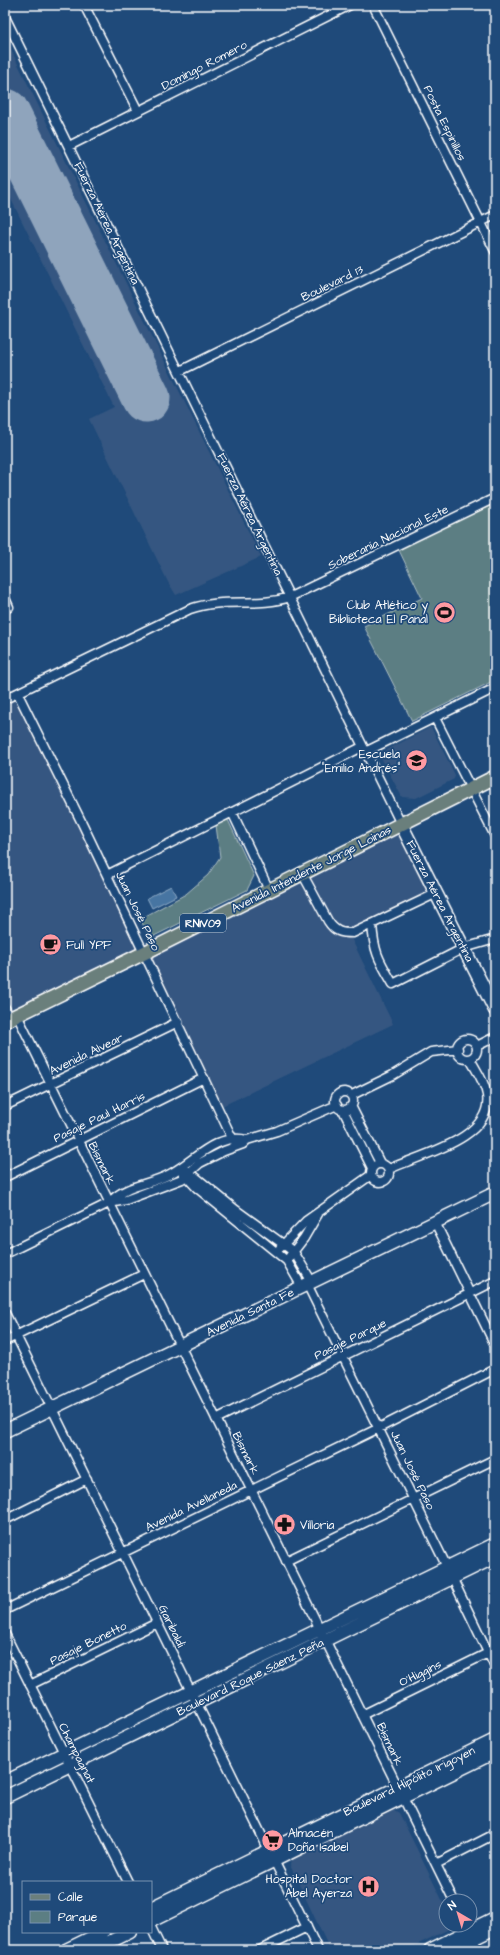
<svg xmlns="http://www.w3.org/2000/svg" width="500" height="1955" font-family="'Architects Daughter',sans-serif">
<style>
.built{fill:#365781}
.green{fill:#5c7e83;stroke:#aebec1}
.water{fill:#4774a2;stroke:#91acc7}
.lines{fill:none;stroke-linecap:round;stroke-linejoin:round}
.runway{stroke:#8fa4bc;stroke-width:49}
.street-casing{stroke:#fff;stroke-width:11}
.secondary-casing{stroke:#fff;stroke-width:15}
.primary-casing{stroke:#fff;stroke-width:16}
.street{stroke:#1f4a7a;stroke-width:8}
.secondary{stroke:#1f4a7a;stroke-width:12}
.primary{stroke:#6b7f7c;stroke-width:13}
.labels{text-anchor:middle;stroke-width:3.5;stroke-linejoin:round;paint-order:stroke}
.shield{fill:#1f4a7a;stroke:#bcc9d7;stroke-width:1}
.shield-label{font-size:11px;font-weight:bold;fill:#fff}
.street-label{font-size:12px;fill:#fff;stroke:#1f4a7a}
.poi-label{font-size:12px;fill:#fff;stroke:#1f4a7a;text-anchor:end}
</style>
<rect width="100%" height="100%" fill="#1f4a7a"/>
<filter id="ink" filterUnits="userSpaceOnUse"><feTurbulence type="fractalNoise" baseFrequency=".025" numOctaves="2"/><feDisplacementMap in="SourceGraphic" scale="8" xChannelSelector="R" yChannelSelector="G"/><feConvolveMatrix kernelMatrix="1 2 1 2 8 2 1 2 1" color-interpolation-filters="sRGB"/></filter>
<g filter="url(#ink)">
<path class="built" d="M5,38L261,557L176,595L168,582L89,419L114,407L5,187Z
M18,694L144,953L401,824L437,893L372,924L351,938L393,1024L218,1108L144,954L5,1021V699Z
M431,727L455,775L454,779L416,798L402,797L379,754Z
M394,1810L399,1813L446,1908V1925H451L449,1929L406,1950H330L290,1865L291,1860Z"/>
<path class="green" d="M495,498V680L412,721L364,626L422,598L397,546Z
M228,820L254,876L247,890L150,938L140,919L186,894L208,875L220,857L216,825Z"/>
<path class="water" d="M171,886L176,896L152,908L147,898Z"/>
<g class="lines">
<path class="runway" d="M5,113L146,398"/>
<defs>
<path id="street" d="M84,5L138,111
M373,5L495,251
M5,17L401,824
M69,146L350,5
M180,371L495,215
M5,598L9,607L5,609
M18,694L83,825L233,1140
M5,699L190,609C225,597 257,608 290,597L495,498
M435,718L495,836
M365,752L495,688
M232,812L269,890
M302,873L328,921C335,932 341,933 353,933L437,893
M107,875L362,747
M372,924C374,953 379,960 393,984L464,948L495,939
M5,1008L10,1019
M17,1015L454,1901
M457 1049a10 10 0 1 1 20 0a10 10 0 1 1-20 0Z
M477,1046L495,1037
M335 1101a9 9 0 1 1 18 0a9 9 0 1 1-18 0Z
M352,1095L393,1075L431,1052L458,1049
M5,1106L178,1022
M351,1106L380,1163
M343,1110L372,1168
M371 1173a9 9 0 1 1 18 0a9 9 0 1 1-18 0Z
M389,1169C419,1155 494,1139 487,1095C485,1082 476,1070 470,1059
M187,1170L236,1210L294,1252L312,1282
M183,1173L197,1188L287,1261L302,1287
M5,1177L204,1078
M109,1203L126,1200L182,1179L200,1163L224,1151L243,1144L247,1140L277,1131L337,1105
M435,1222L495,1345
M280,1248L306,1221L371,1175
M5,1254L109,1203C124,1185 150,1185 170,1174C193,1162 217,1132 247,1140
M290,1256L304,1238L318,1214
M307,1284L447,1567L495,1667
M5,1313L318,1950
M5,1341L144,1274
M216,1419L495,1281
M5,1520L87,1479
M286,1561L495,1459
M5,1610L379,1428L495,1369
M5,1634L128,1882
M30,1685L157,1623
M362,1715L488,1653
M436,1864L495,1834
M466,1925L478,1950
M151,1927L162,1950
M260,1950L307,1927"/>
<path id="secondary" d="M401,824L495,1010
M5,1431L495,1193
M5,1782L495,1544
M5,1797L495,1557
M151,1908L495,1740
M151,1921L495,1752
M66,1950L103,1932
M93,1950L130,1932
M430,1950L495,1918
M450,1950L495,1928"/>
<path id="primary" d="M5,1021L144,953L495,777"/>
</defs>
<use href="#street" class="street-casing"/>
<use href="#secondary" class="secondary-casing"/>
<use href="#primary" class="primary-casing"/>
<use href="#street" class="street"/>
<use href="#secondary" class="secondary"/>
<use href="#primary" class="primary"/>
</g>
</g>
<defs>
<symbol id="stadium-disc" viewBox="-11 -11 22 22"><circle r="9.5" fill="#ff9aa2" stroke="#1f4a7a"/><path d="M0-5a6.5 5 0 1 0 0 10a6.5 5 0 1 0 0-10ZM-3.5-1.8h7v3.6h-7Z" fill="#111"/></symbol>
<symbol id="school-disc" viewBox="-11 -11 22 22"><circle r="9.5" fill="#ff9aa2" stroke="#1f4a7a"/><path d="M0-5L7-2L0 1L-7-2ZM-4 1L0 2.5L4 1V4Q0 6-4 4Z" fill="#111"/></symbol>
<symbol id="cafe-disc" viewBox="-11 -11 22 22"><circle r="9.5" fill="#ff9aa2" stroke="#1f4a7a"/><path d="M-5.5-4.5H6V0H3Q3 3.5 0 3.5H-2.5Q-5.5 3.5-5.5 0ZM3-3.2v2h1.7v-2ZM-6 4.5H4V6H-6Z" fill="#111"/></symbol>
<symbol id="pharmacy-disc" viewBox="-11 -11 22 22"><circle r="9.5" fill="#ff9aa2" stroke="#1f4a7a"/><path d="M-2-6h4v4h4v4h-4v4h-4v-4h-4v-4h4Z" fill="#111"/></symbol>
<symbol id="supermarket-disc" viewBox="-11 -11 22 22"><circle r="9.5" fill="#ff9aa2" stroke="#1f4a7a"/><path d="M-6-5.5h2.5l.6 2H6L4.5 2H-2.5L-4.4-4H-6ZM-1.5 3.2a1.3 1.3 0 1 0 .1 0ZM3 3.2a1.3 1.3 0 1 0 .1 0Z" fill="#111"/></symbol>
<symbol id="hospital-disc" viewBox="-11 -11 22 22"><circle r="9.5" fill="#ff9aa2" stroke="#1f4a7a"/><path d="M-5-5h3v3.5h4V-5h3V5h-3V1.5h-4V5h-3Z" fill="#111"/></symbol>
</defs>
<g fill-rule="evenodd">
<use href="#stadium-disc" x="432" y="600" width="25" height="25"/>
<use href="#school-disc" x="404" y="748" width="25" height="25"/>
<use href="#cafe-disc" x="38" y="932" width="25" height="25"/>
<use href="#pharmacy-disc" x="272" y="1512" width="25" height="25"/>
<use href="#supermarket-disc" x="260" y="1828" width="25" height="25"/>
<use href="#hospital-disc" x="356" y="1874" width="25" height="25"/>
</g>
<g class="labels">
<rect class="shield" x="180" y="914" width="46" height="18" rx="3"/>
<g class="shield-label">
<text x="203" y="927">RN1V09</text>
</g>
<g class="street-label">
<text transform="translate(204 65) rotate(-27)" y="4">Domingo Romero</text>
<text transform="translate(445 123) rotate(64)" y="4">Posta Espinillos</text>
<text transform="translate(107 223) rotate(64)" y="4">Fuerza Aérea Argentina</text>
<text transform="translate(332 283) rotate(-26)" y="4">Boulevard 13</text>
<text transform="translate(250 514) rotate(64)" y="4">Fuerza Aérea Argentina</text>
<text transform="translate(388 537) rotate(-26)" y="4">Soberanía Nacional Este</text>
<text transform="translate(311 869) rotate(-27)" y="4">Avenida Intendente Jorge Loinas</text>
<text transform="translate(440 901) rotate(63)" y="4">Fuerza Aérea Argentina</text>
<text transform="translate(138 911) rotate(64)" y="4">Juan José Paso</text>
<text transform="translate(86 1054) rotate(-26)" y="4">Avenida Alvear</text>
<text transform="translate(99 1117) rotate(-26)" y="4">Pasaje Paul Harris</text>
<text transform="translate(102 1163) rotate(64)" y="4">Bismark</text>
<text transform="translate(250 1312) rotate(-26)" y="4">Avenida Santa Fe</text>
<text transform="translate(350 1339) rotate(-26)" y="4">Pasaje Parque</text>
<text transform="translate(246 1453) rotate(64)" y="4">Bismark</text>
<text transform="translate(413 1470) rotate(64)" y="4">Juan José Paso</text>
<text transform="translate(191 1506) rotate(-26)" y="4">Avenida Avellaneda</text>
<text transform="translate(172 1626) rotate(64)" y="4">Garibaldi</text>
<text transform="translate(88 1643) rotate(-26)" y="4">Pasaje Bonetto</text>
<text transform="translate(420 1673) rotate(-26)" y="4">O'Higgins</text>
<text transform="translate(250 1677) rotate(-26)" y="4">Boulevard Roque Sáenz Peña</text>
<text transform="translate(390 1744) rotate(65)" y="4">Bismark</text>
<text transform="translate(77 1753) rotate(63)" y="4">Champagnat</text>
<text transform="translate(409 1781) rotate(-26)" y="4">Boulevard Hipólito Irigoyen</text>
</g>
<g class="poi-label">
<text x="428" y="609">Club Atlético y<tspan x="428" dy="14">Biblioteca El Panal</tspan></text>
<text x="400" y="758">Escuela<tspan x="400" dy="14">"Emilio Andrés"</tspan></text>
<text x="66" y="949" text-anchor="start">Full YPF</text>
<text x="300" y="1529" text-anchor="start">Villoria</text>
<text x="288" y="1837" text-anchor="start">Almacén<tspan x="288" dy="14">Doña Isabel</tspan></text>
<text x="352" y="1883">Hospital Doctor<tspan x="352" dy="14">Abel Ayerza</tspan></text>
</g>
</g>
<rect width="500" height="1955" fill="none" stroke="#1f4a7a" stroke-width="20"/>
<rect x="10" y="10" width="480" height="1935" fill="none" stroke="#fff" stroke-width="1.5" filter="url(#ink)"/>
<rect x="22" y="1881" width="130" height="52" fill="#1f4a7a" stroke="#7992af"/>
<rect x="30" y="1894" width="20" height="6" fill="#6b7f7c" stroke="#7992af"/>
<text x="58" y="1901" font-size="12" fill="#ffffff">Calle</text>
<rect x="30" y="1911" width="20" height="12" fill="#5c7e83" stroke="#7992af"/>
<text x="58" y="1921" font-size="12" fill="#ffffff">Parque</text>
<g transform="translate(458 1913) rotate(322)"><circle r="19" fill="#1f4a7a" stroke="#7992af"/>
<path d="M0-3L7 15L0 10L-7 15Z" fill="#ff9aa2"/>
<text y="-6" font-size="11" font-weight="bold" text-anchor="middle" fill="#ffffff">N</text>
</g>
</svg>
